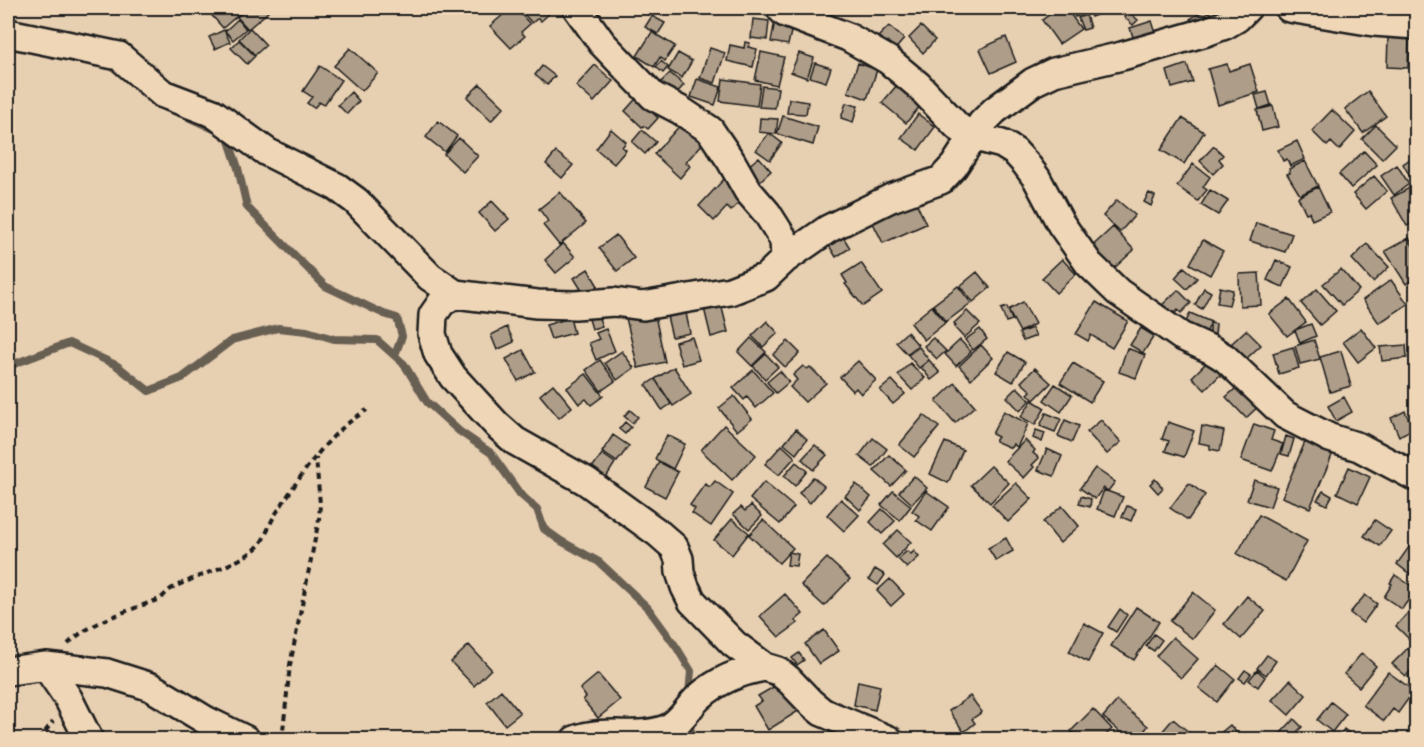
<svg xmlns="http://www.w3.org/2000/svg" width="1424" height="747" font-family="Mali,sans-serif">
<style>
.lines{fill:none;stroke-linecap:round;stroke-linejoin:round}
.stream{stroke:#675e53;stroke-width:8}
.building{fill:#ae9d88;stroke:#1c1c1c;stroke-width:1.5}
.street-casing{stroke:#1c1c1c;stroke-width:32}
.path{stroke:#1c1c1c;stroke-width:4;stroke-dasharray:6 4.5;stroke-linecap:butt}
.street{stroke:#efd6b7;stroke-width:27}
</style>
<rect width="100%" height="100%" fill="#e7cfb1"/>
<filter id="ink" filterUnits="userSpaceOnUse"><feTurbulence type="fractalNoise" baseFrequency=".0167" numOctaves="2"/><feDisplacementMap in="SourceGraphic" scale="12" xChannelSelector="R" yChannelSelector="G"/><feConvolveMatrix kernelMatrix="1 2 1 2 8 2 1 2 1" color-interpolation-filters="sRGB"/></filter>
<g filter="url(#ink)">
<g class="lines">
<path class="stream" d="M188,117L227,135L238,168L247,207L325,286L384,314L397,318L402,336L395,355
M8,364H14L69,343L116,365L149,391L182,378L232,340L278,328L307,331L334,339L377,340L404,364L427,402L459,431L491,453L520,494L537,509L544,529L561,541L599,562L648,608L677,648L691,671L689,694
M688,717L693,740"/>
</g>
<path class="building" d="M190,8H206L197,15Z
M207,8H246L223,28L206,9Z
M247,8H264L268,12L248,29L237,17Z
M511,8H515L530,24L521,32L525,36L511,48L490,26Z
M523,8H547L551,12L541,21L538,18L532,23L520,10Z
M1059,8H1066L1081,29L1059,44L1042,20Z
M1071,8H1083L1086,13L1075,17Z
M1087,8H1114L1091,17Z
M1200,8H1220L1216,16Z
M1205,10L1210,19L1195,28L1190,19Z
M1129,12L1138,20L1133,25L1124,17Z
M1086,15L1090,28L1083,30L1078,18Z
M652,16L665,23L658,34L645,27Z
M238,19L246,29L233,40L225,31Z
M753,19L769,21L767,40L751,38Z
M775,20L793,23L788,45L771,42Z
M1152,21L1158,40L1136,46L1130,28Z
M889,26L904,39L892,53L876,39Z
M921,26L935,40L923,53L909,38Z
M250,28L266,45L255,55L239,39Z
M224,30L230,42L215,49L209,37Z
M652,32L675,46L665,61L660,57L654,67L637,56Z
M1006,37L1016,62L991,73L980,49Z
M1388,38L1409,39L1408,68L1387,67Z
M239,40L255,56L247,64L231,48Z
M745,42L750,43L748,47L757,49L753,67L727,61L730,45L744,48Z
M350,48L378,73L362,91L334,66Z
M710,48L725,53L715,83L700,78Z
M761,52L784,57L777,85L755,80Z
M678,53L692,61L682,78L668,70Z
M799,53L814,58L807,78L791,72Z
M661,61L668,67L663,73L656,67Z
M815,63L831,68L826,82L810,77Z
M858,63L877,70L867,99L848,92Z
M1187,64L1193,82L1172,88L1167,71Z
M1227,64L1229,71L1250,64L1259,92L1218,105L1208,69Z
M595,65L613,81L594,102L576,86Z
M320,66L341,80L324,105L319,102L314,108L307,103L312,97L303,91Z
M542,66L555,76L547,85L535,75Z
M670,73L684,85L674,96L660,83Z
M697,79L721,87L715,105L691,97Z
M723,79L760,84L757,106L720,101Z
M480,84L504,107L491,121L467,97Z
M897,85L921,105L906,123L882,103Z
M762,86L778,88L775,108L759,107Z
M1368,91L1386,116L1363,133L1345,109Z
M351,92L359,101L347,114L338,105Z
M1267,92L1271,105L1259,109L1255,95Z
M641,93L659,109L654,114L658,118L648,129L644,126L642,127L625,111Z
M789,99L808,102L806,114L787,113Z
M846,103L858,106L853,122L841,118Z
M1409,104H1416V128H1409Z
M1273,106L1278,127L1262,131L1257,110Z
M1332,110L1355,132L1339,150L1331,142L1327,146L1312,131Z
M918,114L935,127L918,150L901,138Z
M783,116L818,127L813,145L777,134Z
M760,118L778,119L776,134L759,132Z
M1182,118L1204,132L1184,164L1161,150Z
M438,121L457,136L445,152L426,137Z
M684,121L705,141L686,162L690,166L680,178L654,154Z
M1376,125L1396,145L1382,159L1362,139Z
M611,129L626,142L622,147L626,150L614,164L596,149Z
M642,130L656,142L645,154L632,142Z
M769,133L782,143L770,160L756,150Z
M459,138L478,156L463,172L444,154Z
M1297,141L1305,159L1290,166L1287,159L1283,161L1278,150Z
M1214,146L1223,155L1219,159L1223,164L1213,174L1200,161Z
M1364,151L1377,165L1351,188L1339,174Z
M556,152L573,165L562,178L546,164Z
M1416,155V187L1403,164Z
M759,157L771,171L760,181L747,167Z
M1305,161L1318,186L1300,195L1287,174L1290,173L1289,169Z
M1193,164L1210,177L1203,187L1207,190L1198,201L1177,186Z
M1397,165L1409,184L1394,195L1381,176Z
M1374,176L1387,191L1366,209L1353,194Z
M726,177L745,196L731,211L727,207L714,221L699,206Z
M1413,186L1416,193V221L1407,226L1391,198Z
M1318,187L1330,212L1312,220L1309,212L1306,213L1298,197Z
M1210,190L1228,201L1218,215L1201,205Z
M560,192L586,223L559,245L543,225L548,221L539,209Z
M1149,193L1155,196L1151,206L1144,202Z
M1117,200L1135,215L1120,232L1103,216Z
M492,201L509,219L495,231L479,213Z
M916,202L926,224L883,243L872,221Z
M1256,223L1292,234L1285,252L1250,241Z
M1113,227L1134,250L1109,273L1088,250Z
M616,235L634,258L617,271L599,248Z
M842,235L850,248L836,257L828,244Z
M1409,238L1416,252V278L1406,284L1385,251Z
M1203,240L1223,251L1210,275L1190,264Z
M563,243L575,257L556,273L545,260Z
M1367,244L1389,267L1373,282L1352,259Z
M1062,259L1076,274L1056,293L1042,278Z
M1276,260L1292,267L1283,287L1267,280Z
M861,263L882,293L863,306L845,284L847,283L842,275Z
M1184,267L1197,278L1187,289L1175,278Z
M588,269L598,286L584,294L574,278Z
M1341,269L1359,290L1342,305L1323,284Z
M977,272L990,288L973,302L960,286Z
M1259,273L1261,305L1240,306L1239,274Z
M1391,280L1408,304L1379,323L1363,300Z
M958,286L971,303L946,322L933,305Z
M1220,287L1233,290L1229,305L1217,303Z
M1204,288L1211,292L1202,309L1195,305Z
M1317,289L1336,311L1320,325L1301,303Z
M1178,290L1191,303L1181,313L1178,310L1171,317L1161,306Z
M1289,299L1306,322L1287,336L1269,314Z
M720,300L728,332L711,337L703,304Z
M1023,302L1035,324L1020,332L1008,310Z
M1096,302L1128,321L1112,348L1091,335L1088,341L1076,334Z
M932,306L945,323L924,340L911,323Z
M1007,307L1012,320L1006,322L1001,309Z
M685,308L690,333L672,337L666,312Z
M654,311L665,362L638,368L626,318Z
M967,311L980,324L964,338L954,327L956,326L954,323Z
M1190,313L1211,322L1203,340L1182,331Z
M598,316L602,326L592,329L589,319Z
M570,318L574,333L551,339L546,325Z
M767,321L778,333L763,347L752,336Z
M1210,323L1216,324L1215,335H1210Z
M1311,324L1316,336L1300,343L1295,330Z
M507,327L514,342L497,350L491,335Z
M1032,328L1036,336L1023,341L1019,333Z
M1141,328L1154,336L1143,353L1130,345Z
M1361,328L1376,348L1358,362L1343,342Z
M606,329L615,351L596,360L589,343L599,339L596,333Z
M980,329L987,339L973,350L965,340Z
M1246,330L1261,345L1246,359L1231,344Z
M907,332L918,345L907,354L896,342Z
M692,337L699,360L682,365L675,342Z
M751,338L766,352L752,366L738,352Z
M933,338L946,351L937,359L924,346Z
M960,340L971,352L956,366L945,354Z
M1314,340L1320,359L1300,364L1295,346Z
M788,341L800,353L785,367L773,355Z
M981,345L993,358L971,379L959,366Z
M1406,345L1407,358L1382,361L1380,347Z
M919,347L929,360L919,368L908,355Z
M1293,347L1299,368L1279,374L1273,353Z
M1127,348L1145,355L1136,378L1119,372Z
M523,350L535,372L518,381L506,359Z
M622,351L634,368L617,380L605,363Z
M1341,351L1351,386L1330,392L1320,357Z
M1008,352L1025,362L1013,382L996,372Z
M766,354L778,367L765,379L753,366Z
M600,360L615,381L601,391L586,370Z
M929,360L940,373L931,380L921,367Z
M858,361L876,380L861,394L856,388L853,391L840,377Z
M1208,361L1221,374L1205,390L1192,377Z
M910,363L925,378L912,390L898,375Z
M1073,363L1103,381L1090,402L1060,383Z
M803,366L807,369L810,367L826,383L805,402L790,387L797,380L793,375Z
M674,367L691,394L673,406L655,379Z
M1035,368L1051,383L1034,400L1028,394L1031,391L1021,382Z
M753,370L773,393L756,408L747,397L744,400L733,388Z
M780,371L789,382L776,393L767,382Z
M586,374L603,396L591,405L586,399L579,404L567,388Z
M655,379L671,404L662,410L646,385Z
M892,380L905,394L893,404L880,390Z
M1243,382L1262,403L1246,418L1226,397Z
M955,383L975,406L955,423L936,401Z
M553,384L572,407L559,418L540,395Z
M1055,384L1072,395L1061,412L1044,400Z
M1017,387L1030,400L1020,411L1007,397Z
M734,396L752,419L737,431L719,408Z
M1344,397L1352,412L1336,421L1328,406Z
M1032,400L1045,408L1035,425L1021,417Z
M630,410L638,417L632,423L624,416Z
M1004,411L1028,424L1017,447L1013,444L1011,448L995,441L998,437L992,434Z
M1405,411L1413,429L1399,436L1391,418Z
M1046,413L1061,419L1055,432L1040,426Z
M924,415L939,427L914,457L899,445Z
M1065,420L1079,426L1072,442L1058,436Z
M1101,420L1121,442L1107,454L1087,432Z
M625,422L631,427L625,434L619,429Z
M1168,422L1194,431L1184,457L1165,451L1169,441L1162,439Z
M1254,424L1274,431L1271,440L1283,444L1272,471L1241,460Z
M724,425L756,455L732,480L701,450Z
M1202,426L1224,431L1220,451L1210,449V445L1199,443Z
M796,429L807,439L796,454L784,444Z
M1036,430L1045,433L1042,442L1033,438Z
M613,435L629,446L617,462L602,452Z
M667,435L685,444L673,469L655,459Z
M1286,436L1294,439L1289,456L1281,454Z
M873,438L887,449L873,467L859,456Z
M1025,440L1035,450L1033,453L1039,458L1032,465L1034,467L1024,478L1005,461Z
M945,442L963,450L948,483L930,474Z
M1305,442L1333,453L1310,508L1282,497Z
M782,445L795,457L779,475L765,464Z
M815,445L827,455L813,470L802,459Z
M1047,449L1062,456L1054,476L1038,470Z
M602,454L615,463L605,479L591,469Z
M889,455L906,470L891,486L874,471Z
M659,462L678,472L665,497L646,487Z
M796,462L807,471L795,486L784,476Z
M991,466L1009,483L990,503L971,485Z
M1349,467L1370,477L1358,503L1337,493Z
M1095,468L1115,482L1108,491L1103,488L1095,499L1080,488Z
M914,476L927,488L912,504L899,492Z
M813,477L824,486L810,503L799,493Z
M1155,479L1163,488L1158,493L1150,484Z
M1254,480L1277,487L1270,507L1247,500Z
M715,481L733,494L711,526L692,513L695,509L690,505L705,484L710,487Z
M764,482L794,507L780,524L750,499Z
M1016,483L1032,499L1008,522L992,505Z
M1189,483L1205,495L1188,520L1170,508Z
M856,484L871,497L860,510L845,496Z
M1104,490L1123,497L1115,516L1097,509Z
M893,491L911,506L900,520L881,505Z
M926,491L949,507L932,531L916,520L919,516L912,511Z
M1323,491L1332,496L1327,505L1317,500Z
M1081,496L1091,499L1090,507L1079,504Z
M841,499L859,515L844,531L827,515Z
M751,505L762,516L749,529L733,514L741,507L745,511Z
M1062,506L1079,526L1060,543L1043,522Z
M1127,506L1136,509L1131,521L1122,517Z
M882,509L895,521L882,534L870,522Z
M1259,515L1307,541L1286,581L1237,554Z
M732,519L749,533L732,555L714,540Z
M763,520L793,548L779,563L749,535Z
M1375,520L1391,531L1380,546L1364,536Z
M898,530L911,542L896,558L883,545Z
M1416,537V579L1397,564Z
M1006,538L1013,551L996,561L988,548Z
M907,551L911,554L914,551L919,557L907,568L898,559Z
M789,552L798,554L796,566L787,565Z
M827,558L850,579L824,606L801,585Z
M875,569L885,575L878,585L869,579Z
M1395,575L1416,589L1402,609L1384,597L1392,584L1390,583Z
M890,579L904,594L891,606L877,591Z
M1193,592L1215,610L1193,639L1170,621Z
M785,594L803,614L795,621L798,623L779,637L760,616Z
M1365,595L1377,604L1363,623L1350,613Z
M1247,596L1265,611L1241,639L1224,624Z
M1416,604V642L1414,644L1396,626Z
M1136,607L1159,622L1134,660L1111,646Z
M1120,609L1127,615L1116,632L1108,627Z
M1084,623L1103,633L1088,662L1069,652Z
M824,630L839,651L819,664L805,644Z
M1154,634L1162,640L1154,651L1146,646Z
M1173,637L1198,659L1181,678L1156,656Z
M469,645L491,669L474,686L451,662Z
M1408,648L1416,656V665L1406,676L1392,664Z
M799,653L804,660L797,665L792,658Z
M1362,653L1376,666L1359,687L1344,674Z
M1267,655L1276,661L1266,675L1257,668Z
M1218,665L1235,679L1217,702L1199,688Z
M1416,668V685L1408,677Z
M1245,670L1251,674L1245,682L1239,678Z
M1257,670L1265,677L1258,687L1249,680Z
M1388,672L1414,691L1398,713L1393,709L1384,721L1363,705Z
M598,674L620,700L598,718L583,700L586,697L580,689Z
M1290,680L1306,695L1289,715L1272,700Z
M858,681L880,686L875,710L854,705Z
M775,686L777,691L786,686L800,710L768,730L754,706L762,701L758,696Z
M501,690L520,713L505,725L487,702Z
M970,696L982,712L972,719L975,723L964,732L949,711Z
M1117,701L1148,726L1137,740H1129L1103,717Z
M1331,702L1346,714L1332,732L1317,720Z
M1093,709L1112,729L1101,740H1079L1071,731Z
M1173,719L1190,733L1184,740H1155Z
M1294,719L1302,727L1297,732L1305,740H1282L1278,736Z
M1230,725L1243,740H1213V739Z
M1344,729L1358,740H1337Z"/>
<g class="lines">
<defs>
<path id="street" d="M577,8L602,43L653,96L680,110L710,130L731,161L748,191L767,213L784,240L785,259
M780,8L785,13L848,37L888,60L918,85L958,127L972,136L1002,144L1015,152L1026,164L1037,179L1061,224L1089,264L1118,292L1181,336L1212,350L1225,358L1285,415L1330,438L1359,447L1416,477
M1289,8L1374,22L1416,25
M8,33L119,56L163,94L213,113L267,152L337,187L356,201L430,277L455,294L537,304L575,305L614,302L643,306L730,291L766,277L785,259L828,229L891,198L941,180L954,166L982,123L995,110L1033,82L1054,72L1122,56L1206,32L1225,25L1237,18L1247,8
M455,294L442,302L433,315L432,334L438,354L453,377L497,425L515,441L586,481L658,533L674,547L679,559L680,572L685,587L692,601L734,644L765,667L778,671L789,680L811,703L822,712L889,740
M46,666L68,698L89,740
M8,671L46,666L107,673L151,687L207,721L246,740
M575,740C604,728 637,740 666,729C680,724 688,707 699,697C717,681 741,671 765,667"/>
</defs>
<use href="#street" class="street-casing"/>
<path class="path" d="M68,644C88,623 130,610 157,600C163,598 166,592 171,589C176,586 182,583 188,581C209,571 235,565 254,550C265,542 268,526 275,515C300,477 326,434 367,410
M39,740L53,721
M282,740L290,665L319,519L320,504L316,458"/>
<use href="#street" class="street"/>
</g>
</g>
<rect width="1424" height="747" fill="none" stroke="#efd6b7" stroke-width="30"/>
<rect x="15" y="15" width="1394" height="717" fill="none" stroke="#1c1c1c" stroke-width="2" filter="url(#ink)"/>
</svg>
